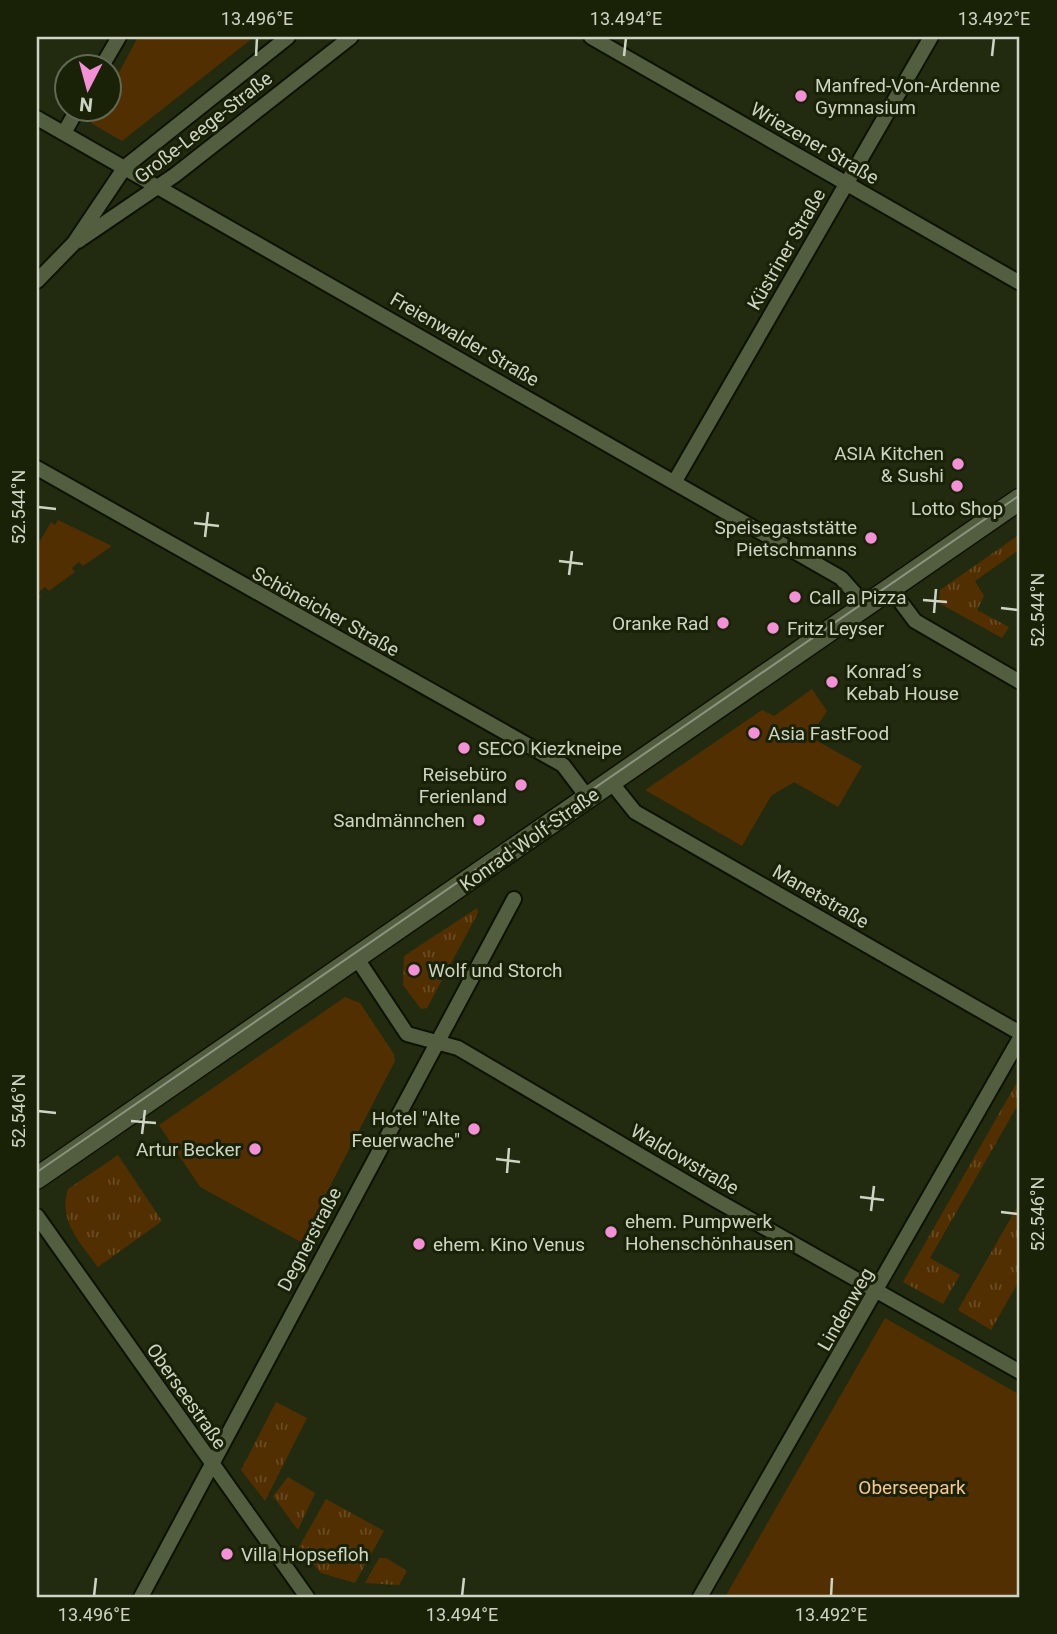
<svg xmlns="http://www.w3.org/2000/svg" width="1057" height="1634" font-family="Roboto,sans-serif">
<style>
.grass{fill:url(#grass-tufts)}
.park{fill:#522f00}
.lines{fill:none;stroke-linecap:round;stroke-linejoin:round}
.street-casing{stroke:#0b1300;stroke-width:18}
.secondary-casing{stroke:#0b1300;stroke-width:24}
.street{stroke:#535e41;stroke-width:14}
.secondary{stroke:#535e41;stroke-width:21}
.tram{stroke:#8c937e;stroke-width:2}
.ticks{fill:none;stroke:#ced4c4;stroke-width:2.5}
.poi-dot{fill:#f391d6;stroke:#192107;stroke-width:2.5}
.labels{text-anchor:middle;stroke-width:6;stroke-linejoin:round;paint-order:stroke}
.poi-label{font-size:19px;fill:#ced4c4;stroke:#192107;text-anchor:start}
.street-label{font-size:19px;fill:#ced4c4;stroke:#192107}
.park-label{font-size:19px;fill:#fcc58d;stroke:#192107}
.neatline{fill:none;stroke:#ced4c4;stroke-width:2.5}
.ticks-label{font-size:18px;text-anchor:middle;fill:#ced4c4}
</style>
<defs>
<pattern id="grass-tufts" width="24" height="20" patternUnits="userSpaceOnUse" patternTransform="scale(1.75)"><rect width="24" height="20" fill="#522f00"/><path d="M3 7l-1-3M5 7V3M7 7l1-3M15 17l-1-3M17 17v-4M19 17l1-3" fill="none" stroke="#6a4c24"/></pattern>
</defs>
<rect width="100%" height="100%" fill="#222b10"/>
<path class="grass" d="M1020,534V549L975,581L984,596L977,610L1009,627L1002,638L939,603L940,590Z
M477,908L478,913L427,1008L421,1009L403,985L404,956Z
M1020,1077V1101L930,1258L960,1275L943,1304L903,1282Z
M118,1155L162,1221L98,1267C80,1242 58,1221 68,1189Z
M1020,1202V1279L991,1330L958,1310Z
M276,1402L307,1418L265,1501L241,1470Z
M288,1477L315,1493L298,1530L273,1496Z
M326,1499L384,1531L355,1583L321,1573L299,1547Z
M379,1558H386L407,1571L399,1585L365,1583Z"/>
<path class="park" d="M138,37H254L122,141L91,123L99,109L108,108L109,91Z
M58,520L112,546L83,566L79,562L72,568L75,572L49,591L45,587L38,593L41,597L37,601V540L40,541L51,522L55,525Z
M812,689L827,711L810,737L862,766L838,807L794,782L771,796L742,846L645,790L762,710L774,716Z
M345,997L360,1003L394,1054L395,1061L301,1242L200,1187L159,1125Z
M885,1318L1020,1395V1597H725Z"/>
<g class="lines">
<defs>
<path id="street" d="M591,37L1020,283
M102,66L119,37
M37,118L841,578L866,606
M64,133L78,108
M78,241L175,175L351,37
M37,281L74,243L125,167L288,37
M37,468L563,765L588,798
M675,481L931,37
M891,589L915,621L1020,682
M611,782L635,812L1020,1033
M356,957L407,1034L458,1048L716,1200L1020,1372
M37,1216L307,1597
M141,1597L514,899
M700,1597L1020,1038"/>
<path id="secondary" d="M37,1178L1020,499"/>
</defs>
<use href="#street" class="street-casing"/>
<use href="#secondary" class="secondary-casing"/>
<use href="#street" class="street"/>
<use href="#secondary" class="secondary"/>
<path class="tram" d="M37,1172L1020,495"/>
</g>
<path class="ticks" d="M256,56L257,38M624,56L626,38M992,56L994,38M38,507L56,509M194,523L219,526M205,537L208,512M559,561L583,564M569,575L572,551M923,600L947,602M1001,608L1018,610M934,613L936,589M38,1111L56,1113M131,1121L156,1123M142,1134L145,1110M496,1159L520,1162M507,1173L509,1148M860,1197L884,1200M871,1211L874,1186M1001,1212L1018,1214M94,1596L96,1578M462,1596L464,1578M831,1596L832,1578"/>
<g class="poi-dot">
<circle cx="801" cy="96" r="7"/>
<circle cx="958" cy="464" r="7"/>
<circle cx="957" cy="486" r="7"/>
<circle cx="871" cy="538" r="7"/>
<circle cx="795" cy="597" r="7"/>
<circle cx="723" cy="623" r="7"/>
<circle cx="773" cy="628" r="7"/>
<circle cx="832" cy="682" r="7"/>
<circle cx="754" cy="733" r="7"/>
<circle cx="464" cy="748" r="7"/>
<circle cx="521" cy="785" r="7"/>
<circle cx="479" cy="820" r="7"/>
<circle cx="414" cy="970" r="7"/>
<circle cx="474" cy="1129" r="7"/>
<circle cx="255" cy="1149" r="7"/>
<circle cx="611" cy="1232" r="7"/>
<circle cx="419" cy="1244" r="7"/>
<circle cx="227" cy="1554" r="7"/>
</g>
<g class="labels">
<g class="poi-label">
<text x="815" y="92">Manfred-Von-Ardenne<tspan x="815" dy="22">Gymnasium</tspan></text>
<text x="944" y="460" text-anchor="end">ASIA Kitchen<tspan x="944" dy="22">&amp; Sushi</tspan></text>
<text x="957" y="515" text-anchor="middle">Lotto Shop</text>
<text x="857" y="534" text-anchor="end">Speisegaststätte<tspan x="857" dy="22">Pietschmanns</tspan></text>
<text x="809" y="604">Call a Pizza</text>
<text x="709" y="630" text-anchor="end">Oranke Rad</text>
<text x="787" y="635">Fritz Leyser</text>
<text x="846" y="678">Konrad´s<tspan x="846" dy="22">Kebab House</tspan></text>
<text x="768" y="740">Asia FastFood</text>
<text x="478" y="755">SECO Kiezkneipe</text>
<text x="507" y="781" text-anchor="end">Reisebüro<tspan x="507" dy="22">Ferienland</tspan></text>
<text x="465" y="827" text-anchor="end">Sandmännchen</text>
<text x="428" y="977">Wolf und Storch</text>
<text x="460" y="1125" text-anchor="end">Hotel "Alte<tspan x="460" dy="22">Feuerwache"</tspan></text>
<text x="241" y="1156" text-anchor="end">Artur Becker</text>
<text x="625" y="1228">ehem. Pumpwerk<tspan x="625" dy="22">Hohenschönhausen</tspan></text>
<text x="433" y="1251">ehem. Kino Venus</text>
<text x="241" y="1561">Villa Hopsefloh</text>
</g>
<g class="street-label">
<text transform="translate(203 127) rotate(-38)" y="7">Große-Leege-Straße</text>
<text transform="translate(815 143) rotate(30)" y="7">Wriezener Straße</text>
<text transform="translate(786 249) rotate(-60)" y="7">Küstriner Straße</text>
<text transform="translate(465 339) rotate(30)" y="7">Freienwalder Straße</text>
<text transform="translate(326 611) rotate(29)" y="7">Schöneicher Straße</text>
<text transform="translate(529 839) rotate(-35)" y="7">Konrad-Wolf-Straße</text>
<text transform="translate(821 896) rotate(30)" y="7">Manetstraße</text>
<text transform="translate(685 1159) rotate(30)" y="7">Waldowstraße</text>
<text transform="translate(309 1239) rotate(-62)" y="7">Degnerstraße</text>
<text transform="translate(845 1309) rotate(-60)" y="7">Lindenweg</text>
<text transform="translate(187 1396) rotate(55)" y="7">Oberseestraße</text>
</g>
<g class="park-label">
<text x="912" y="1494">Oberseepark</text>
</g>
</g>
<rect width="1057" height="1634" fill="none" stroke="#192107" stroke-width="77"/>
<g transform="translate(88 88) rotate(186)"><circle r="33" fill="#192107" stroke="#616953" stroke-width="2"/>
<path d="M0-5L12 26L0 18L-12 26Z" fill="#f391d6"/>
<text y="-10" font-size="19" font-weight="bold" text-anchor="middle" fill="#ced4c4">N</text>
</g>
<rect x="38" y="38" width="980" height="1558" class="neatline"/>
<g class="ticks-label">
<text x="257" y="25">13.496°E</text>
<text x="626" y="25">13.494°E</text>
<text x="994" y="25">13.492°E</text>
<text transform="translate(19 507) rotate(-90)" y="6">52.544°N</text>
<text transform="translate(1038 610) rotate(-90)" y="6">52.544°N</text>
<text transform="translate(19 1111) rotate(-90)" y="6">52.546°N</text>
<text transform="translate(1038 1214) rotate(-90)" y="6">52.546°N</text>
<text x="94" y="1621">13.496°E</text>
<text x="462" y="1621">13.494°E</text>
<text x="831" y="1621">13.492°E</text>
</g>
</svg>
